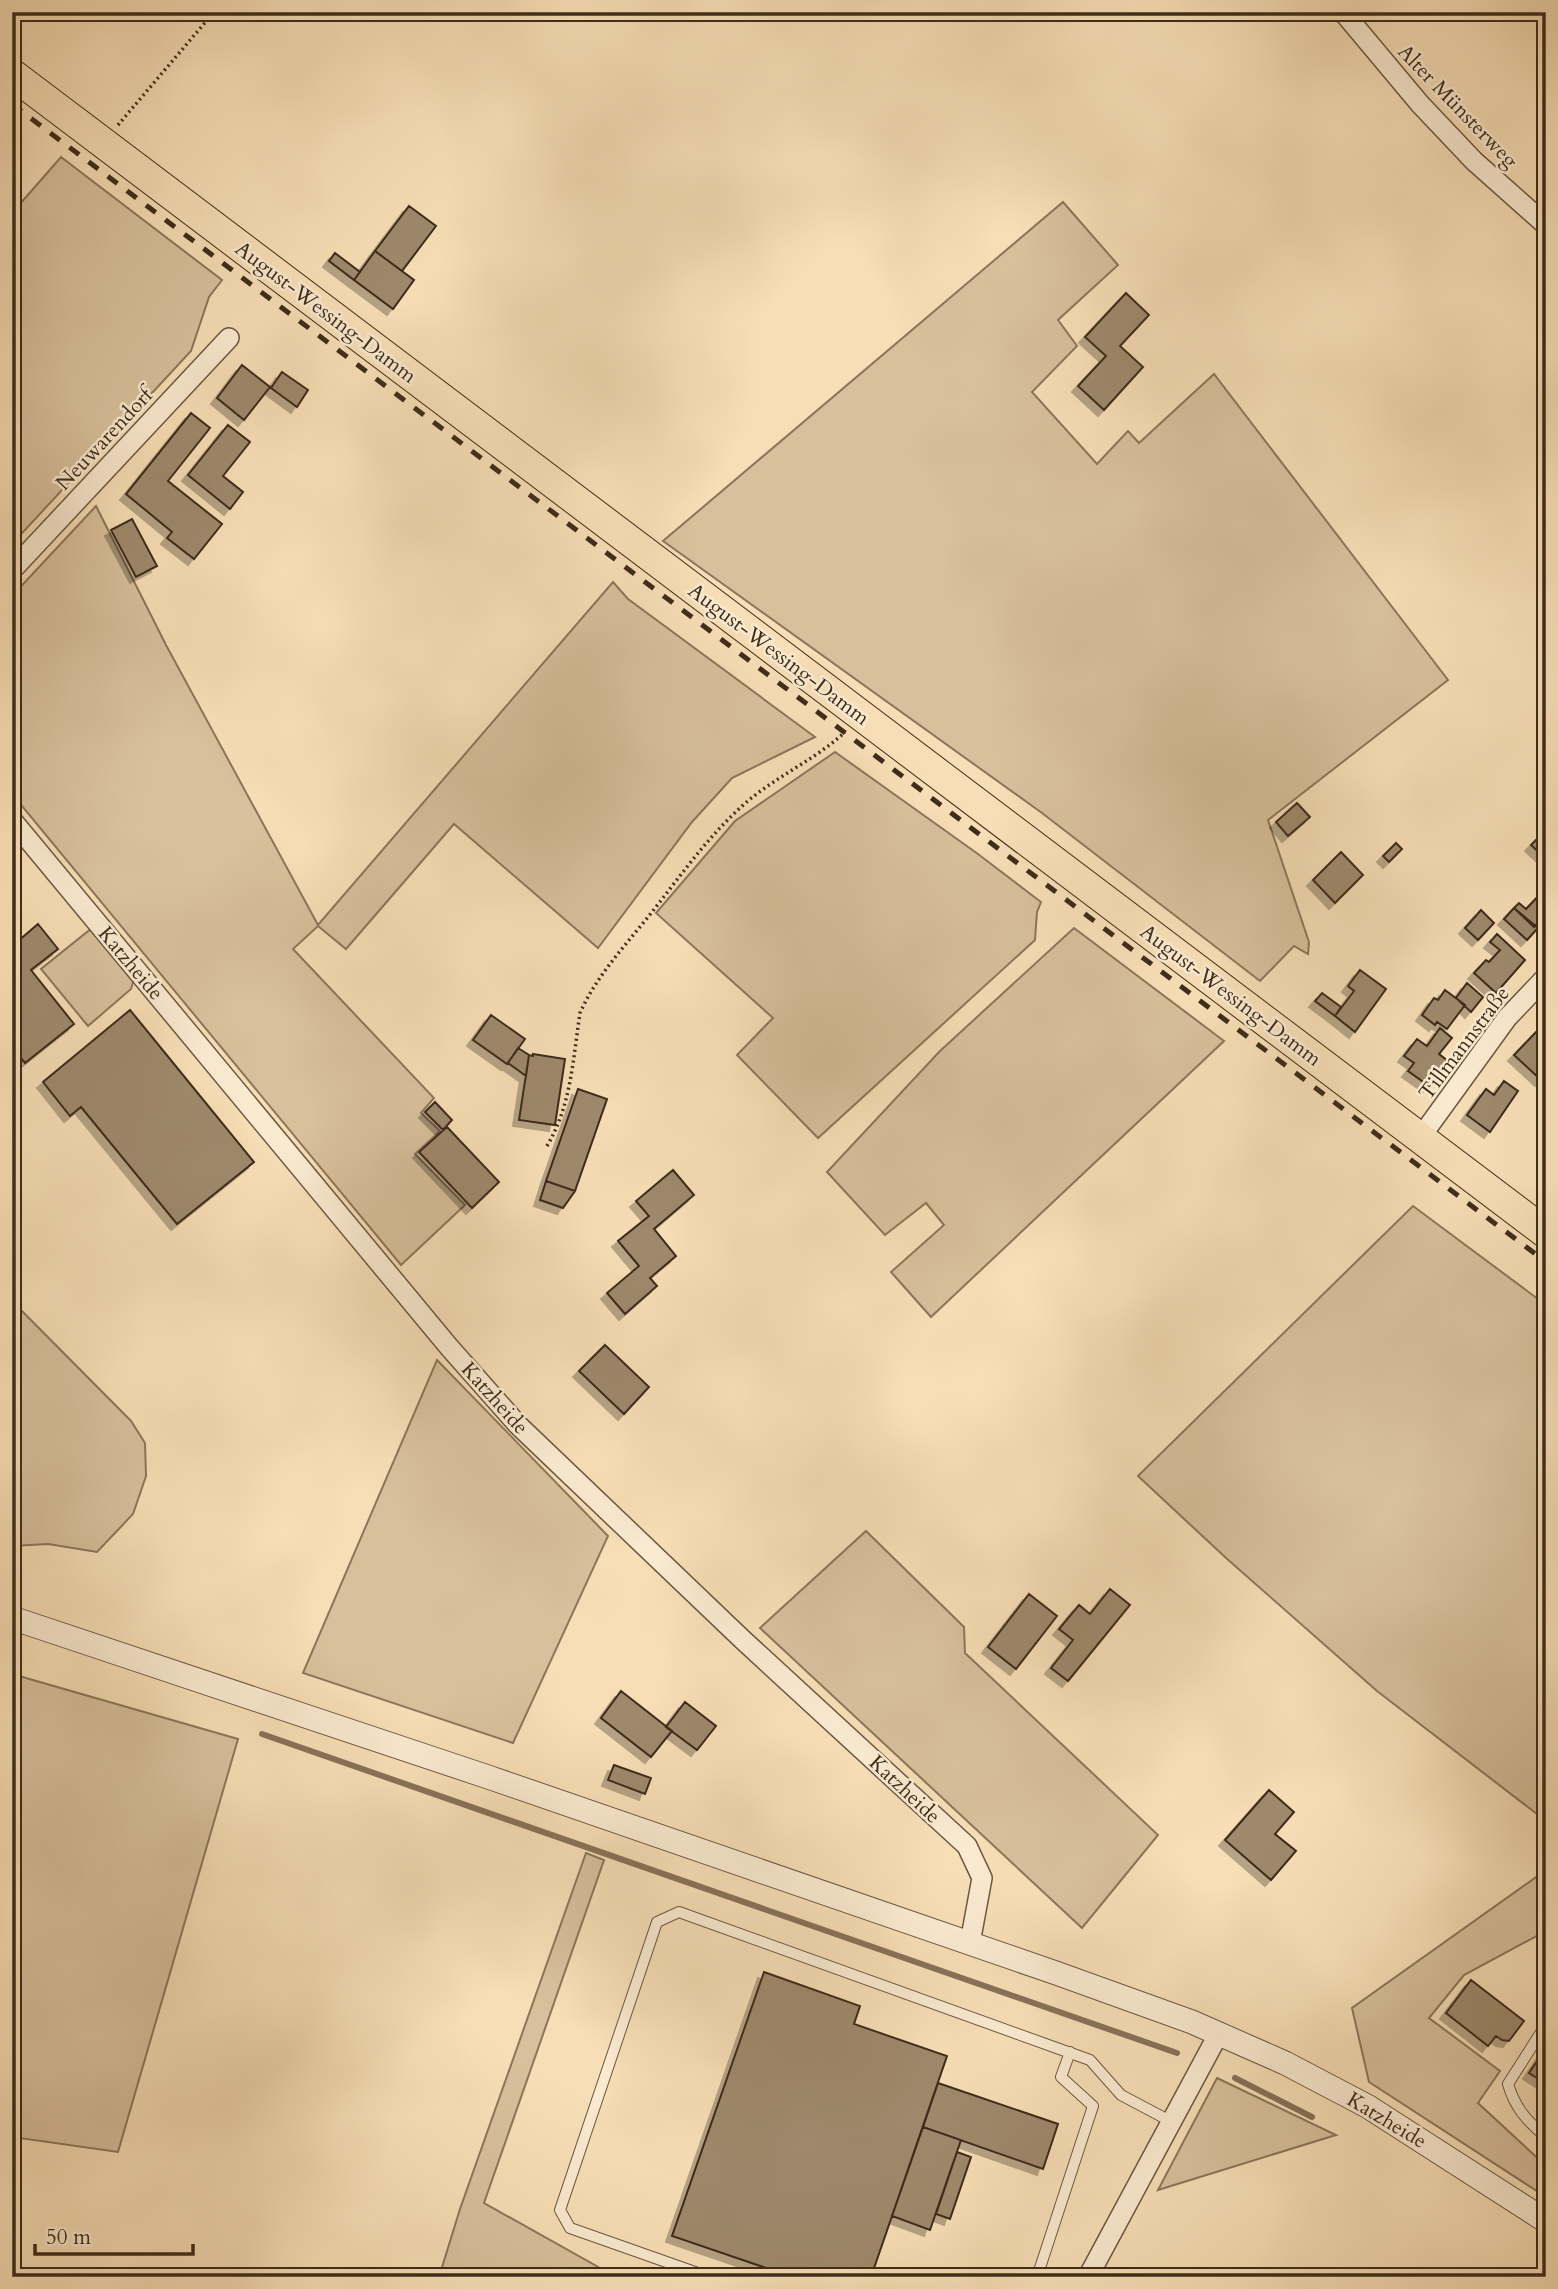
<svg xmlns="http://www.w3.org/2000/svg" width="1558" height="2289" font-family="Cardo,serif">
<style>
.green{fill:#d8c09c;stroke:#8b765c;stroke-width:2}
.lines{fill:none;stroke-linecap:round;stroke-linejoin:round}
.stream{stroke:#877258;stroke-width:6}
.building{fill:#9e896c;stroke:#3e2c1b;stroke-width:2;filter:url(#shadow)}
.service-casing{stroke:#6c5842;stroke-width:12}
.minor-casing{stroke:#6c5842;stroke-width:22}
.tertiary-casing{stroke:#6c5842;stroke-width:25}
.primary-casing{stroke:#3e2c1b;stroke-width:32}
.path{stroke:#3e2c1b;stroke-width:3.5;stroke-dasharray:2 3.5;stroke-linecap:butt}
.service{stroke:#faead0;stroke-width:10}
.minor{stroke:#faead0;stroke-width:19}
.tertiary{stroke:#faead0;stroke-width:23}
.primary{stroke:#f7deb6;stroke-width:30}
.rail{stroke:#3e2c1b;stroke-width:5;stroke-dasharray:12 12;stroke-linecap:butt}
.labels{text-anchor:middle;stroke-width:5;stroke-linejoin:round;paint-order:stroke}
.street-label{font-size:21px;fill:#3e2c1b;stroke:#faead0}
</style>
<defs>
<filter id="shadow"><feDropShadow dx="-6" dy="6" stdDeviation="0" flood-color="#0004"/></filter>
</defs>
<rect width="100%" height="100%" fill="#f7deb6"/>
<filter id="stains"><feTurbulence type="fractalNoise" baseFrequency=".00286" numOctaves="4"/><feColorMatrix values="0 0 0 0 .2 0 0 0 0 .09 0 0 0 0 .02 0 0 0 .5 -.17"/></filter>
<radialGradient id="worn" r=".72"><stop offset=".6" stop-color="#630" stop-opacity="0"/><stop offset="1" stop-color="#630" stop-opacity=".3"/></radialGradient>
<path class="green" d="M61,157L222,280L209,297L191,351L12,544V213Z
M1063,202L1118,265L1058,320L1077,346L1032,392L1097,464L1128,431L1139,443L1214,374L1448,680L1268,820L1309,942L1308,954L1294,946L1260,981L1042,813L663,541Z
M96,506L166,645L318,925L613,582L628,599L815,737L732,778L692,822L598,948L454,824L346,949L318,926L293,949L434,1098L421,1113L440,1131L415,1154L465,1205L401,1265L12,794V596Z
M835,752L978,854L1041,902L1037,912L1035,940L818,1138L737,1055L773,1018L656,913L735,821Z
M92,928L134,979L131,989L88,1026L41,969Z
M1074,928L1224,1041L931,1317L891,1272L944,1225L926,1203L885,1235L827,1172L940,1051Z
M1413,1206L1546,1305V1821L1377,1691L1226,1558L1138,1476Z
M12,1301L131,1421L145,1443L146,1476L133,1514L97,1552L48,1544L12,1546Z
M437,1360L608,1536L513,1743L303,1673Z
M866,1531L964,1627L965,1653L1158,1835L1082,1928L760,1628Z
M12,1674L238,1739L118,2152L12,2137Z
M586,1853L604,1860L484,2203L616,2277H439L460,2209Z
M1546,1870V1931L1464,1975L1429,2018L1500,2071L1478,2103L1546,2166V2197L1369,2082L1352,2008Z
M1217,2078L1336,2135L1158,2190Z"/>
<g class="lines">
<path class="stream" d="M262,1734L1177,2053
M1235,2078L1312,2117"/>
</g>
<path class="building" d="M409,206L436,226L402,271L375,251Z
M375,251L414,280L393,309L354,280Z
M335,253L360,272L354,280L329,261Z
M1126,293L1149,315L1120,346L1143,367L1104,410L1078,386L1106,356L1085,337Z
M242,365L270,387L244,420L217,398Z
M282,372L308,390L297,407L271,388Z
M191,413L210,428L168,481L222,524L194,559L167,538L172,532L126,494Z
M228,425L250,442L223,476L243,492L230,509L188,475Z
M132,519L157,566L136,577L111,530Z
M1297,803L1310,817L1288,836L1276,822Z
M1546,830V859L1531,845Z
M1396,843L1402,849L1389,862L1383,856Z
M1341,852L1363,875L1335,903L1313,880Z
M1546,888V918L1544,916L1534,927L1514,908L1519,903L1526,909Z
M1514,908L1538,928L1527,940L1504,919Z
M1481,910L1494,923L1478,940L1465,928Z
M38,924L58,949L31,970L74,1024L25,1063L12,1047V936L17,942Z
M1497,934L1525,960L1496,993L1474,973L1486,960L1489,962L1500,950L1490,942Z
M1360,970L1386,989L1355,1032L1335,1016L1354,991L1348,986Z
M1467,983L1483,997L1471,1012L1456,998Z
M1445,990L1465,1005L1447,1029L1437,1022L1435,1025L1422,1015L1434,998L1438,1000Z
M1322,993L1341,1007L1335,1016L1315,1001Z
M130,1010L254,1162L177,1224L81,1107L70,1116L43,1082Z
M491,1015L525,1039L507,1064L473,1040Z
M1440,1028L1452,1038L1439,1054L1448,1061L1429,1086L1408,1071L1414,1063L1404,1056L1417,1039L1427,1046Z
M1538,1030L1546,1037V1074L1541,1080L1514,1055Z
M518,1048L529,1055L526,1076L508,1063Z
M533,1054L565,1059L555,1125L519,1120L529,1055L533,1056Z
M1504,1081L1518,1091L1490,1132L1467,1115L1486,1089L1494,1095Z
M578,1089L607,1099L575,1191L546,1181Z
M435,1102L452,1120L443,1130L425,1112Z
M447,1127L499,1182L472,1208L419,1152Z
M673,1170L694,1195L654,1229L676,1256L650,1278L657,1286L625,1314L607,1293L639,1266L618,1241L649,1216L636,1201Z
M546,1181L575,1191L563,1208L540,1200Z
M605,1345L649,1387L624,1414L579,1371Z
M1110,1589L1130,1605L1068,1681L1051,1668L1073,1640L1059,1629L1079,1605L1090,1614Z
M1029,1594L1057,1616L1016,1669L988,1647Z
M621,1691L672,1731L651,1757L601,1718Z
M685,1702L716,1726L697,1750L666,1727Z
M614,1765L651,1778L645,1794L608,1780Z
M1269,1790L1294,1812L1275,1834L1296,1851L1271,1880L1225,1840Z
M764,1972L860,2006L854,2024L947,2056L871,2277H763L766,2268L672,2236Z
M1471,1980L1524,2021L1509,2041L1502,2040L1496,2036L1488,2046L1446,2013Z
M1546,2048V2084L1529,2073Z
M938,2083L1058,2124L1043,2169L923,2127Z
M923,2127L961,2140L930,2230L892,2216Z
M957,2152L971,2157L950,2219L936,2214Z"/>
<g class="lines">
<defs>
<path id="service" d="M1545,2026L1508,2084C1515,2108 1527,2121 1546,2137
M709,2277L570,2228L560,2210L657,1922L679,1912L1090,2060L1121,2095L1172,2122
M1037,2277L1093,2106L1061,2077L1070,2052"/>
<path id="minor" d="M1343,12L1420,104L1474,161L1546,225
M12,570L229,338
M12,820L449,1347L518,1425L743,1640L967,1846L982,1878L970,1943
M1420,1138L1507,1018L1546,977
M1088,2277L1219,2033"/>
<path id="tertiary" d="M12,1618L488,1777L1056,1973L1192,2022L1285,2063L1367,2106L1546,2221"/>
<path id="primary" d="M12,74L1546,1233"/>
</defs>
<use href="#service" class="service-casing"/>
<use href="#minor" class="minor-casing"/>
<use href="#tertiary" class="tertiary-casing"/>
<use href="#primary" class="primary-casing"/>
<path class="path" d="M118,125L214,12
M547,1146C571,1106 573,1059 580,1013C596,977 623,948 648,917C680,877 709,834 749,800C779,775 816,759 845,732"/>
<use href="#service" class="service"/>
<use href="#minor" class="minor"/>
<use href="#tertiary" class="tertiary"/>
<use href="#primary" class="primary"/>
<path class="rail" d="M12,104L1546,1262"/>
</g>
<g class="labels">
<g class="street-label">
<text transform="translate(1458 106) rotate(46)" y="7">Alter Münsterweg</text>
<text transform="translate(326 312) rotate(37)" y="7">August-Wessing-Damm</text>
<text transform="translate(104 439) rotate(-47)" y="7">Neuwarendorf</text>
<text transform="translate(779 654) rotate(37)" y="7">August-Wessing-Damm</text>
<text transform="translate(131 963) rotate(50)" y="7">Katzheide</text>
<text transform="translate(1231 995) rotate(37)" y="7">August-Wessing-Damm</text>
<text transform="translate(1464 1043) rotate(-53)" y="7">Tillmannstraße</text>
<text transform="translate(495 1398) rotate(48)" y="7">Katzheide</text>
<text transform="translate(905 1789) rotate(43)" y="7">Katzheide</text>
<text transform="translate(1387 2120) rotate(31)" y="7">Katzheide</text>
</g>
</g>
<rect width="1558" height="2289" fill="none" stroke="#f7deb6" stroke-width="42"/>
<rect x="14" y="14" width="1530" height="2261" fill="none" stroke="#3e2c1b" stroke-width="3.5"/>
<rect x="21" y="21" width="1516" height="2247" fill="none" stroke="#3e2c1b" stroke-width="2"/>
<path d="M35 2244v10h158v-10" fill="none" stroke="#3e2c1b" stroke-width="3.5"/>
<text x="46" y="2244" font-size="21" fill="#3e2c1b" stroke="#faead0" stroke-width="5" paint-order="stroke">50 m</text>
<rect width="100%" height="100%" filter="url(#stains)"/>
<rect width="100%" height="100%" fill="url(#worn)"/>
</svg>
